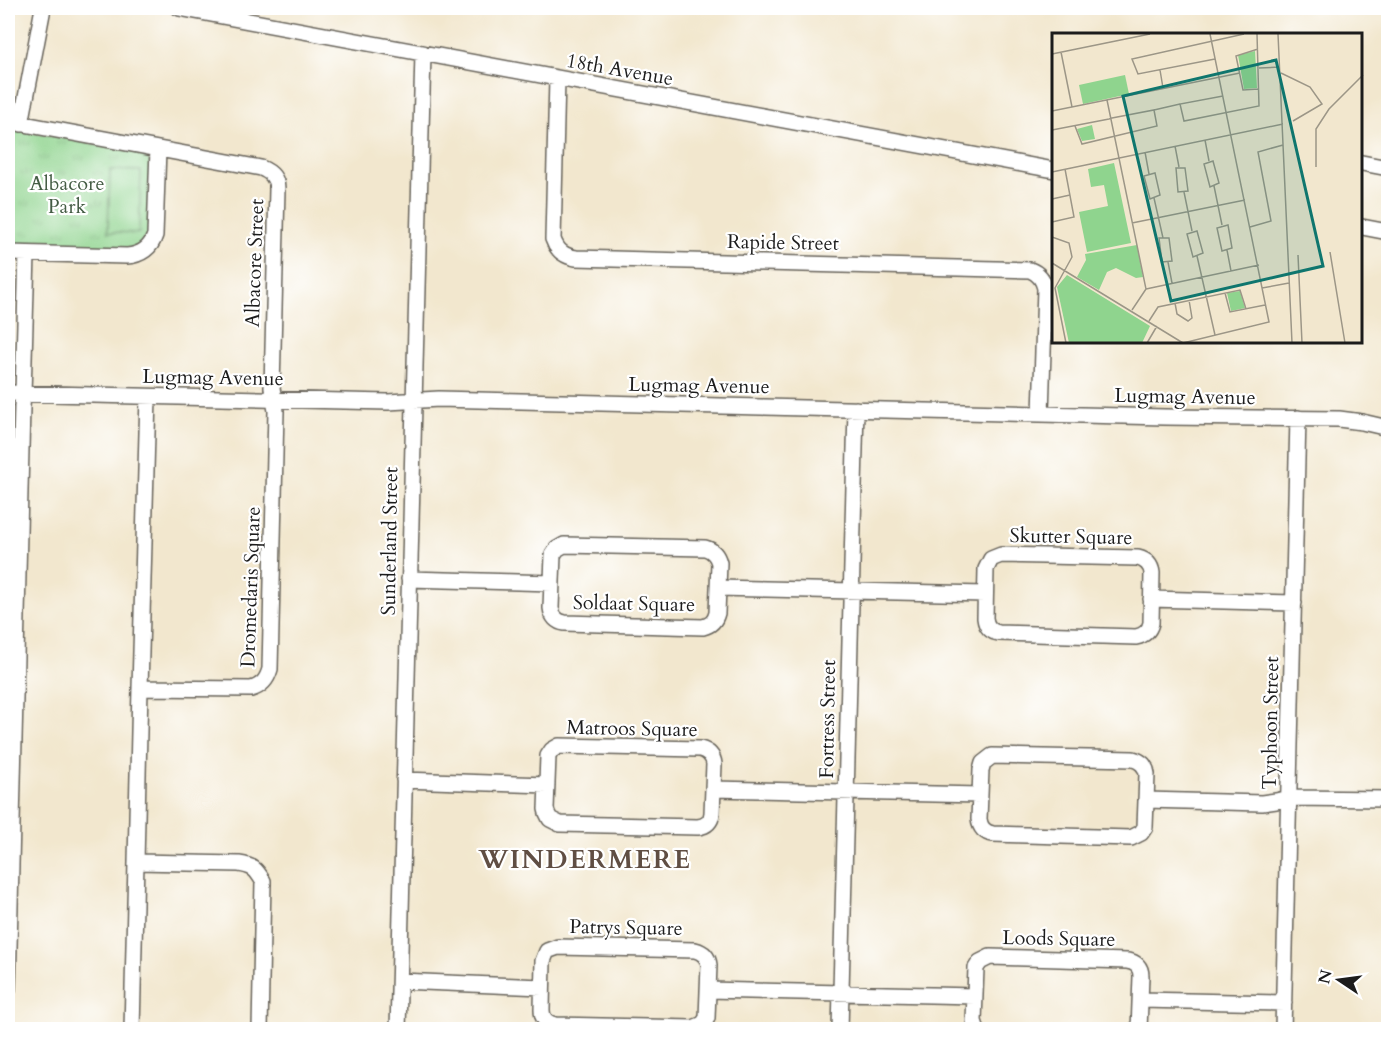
<svg xmlns="http://www.w3.org/2000/svg" width="1396" height="1037" font-family="Cardo,serif">
<style>
.park{fill:url(#park-tufts);stroke:#567855;stroke-width:1.5}
.pitch{fill:#8fd48e;stroke:#567855;stroke-width:1.5}
.lines{fill:none;stroke-linecap:round;stroke-linejoin:round}
.street-casing{stroke:#67635a;stroke-width:18}
.street{stroke:#fff;stroke-width:15}
.labels{text-anchor:middle;stroke-width:4.5;stroke-linejoin:round;paint-order:stroke}
.street-label{font-size:20px;fill:#1c1c1c;stroke:#fff}
.park-label{font-size:20px;fill:#445c44;stroke:#fff}
.district-label{font-size:26px;font-weight:bold;letter-spacing:1.5px;fill:#604e43;stroke:#fff}
.inset-road{fill:none;stroke:#9c9687;stroke-width:1.5}
.view{fill:#0f766e;fill-opacity:0.15;stroke:#0f766e;stroke-width:3}
.inset-edge{fill:none;stroke:#1c1c1c;stroke-width:3}
</style>
<defs>
<pattern id="park-tufts" width="24" height="20" patternUnits="userSpaceOnUse" patternTransform="scale(1.5)"><rect width="24" height="20" fill="#8fd48e"/><path d="M3 7l-1-3M5 7V3M7 7l1-3M15 17l-1-3M17 17v-4M19 17l1-3" fill="none" stroke="#7bb57a"/></pattern>
</defs>
<rect width="100%" height="100%" fill="#fff"/>
<filter id="ink" filterUnits="userSpaceOnUse"><feTurbulence type="fractalNoise" baseFrequency=".0167" numOctaves="2"/><feDisplacementMap in="SourceGraphic" scale="12" xChannelSelector="R" yChannelSelector="G"/><feConvolveMatrix kernelMatrix="1 2 1 2 8 2 1 2 1" color-interpolation-filters="sRGB"/></filter>
<filter id="wash" filterUnits="userSpaceOnUse"><feTurbulence type="fractalNoise" baseFrequency=".008" numOctaves="4" result="noise"/><feDisplacementMap in="SourceGraphic" scale="24" xChannelSelector="R" yChannelSelector="G"/><feGaussianBlur stdDeviation="1.35" result="paint"/><feColorMatrix in="noise" values="0 0 0 0 0 0 0 0 0 0 0 0 0 0 0 0 0 1.4 0 .05"/><feComposite in="paint" operator="in"/></filter>
<g filter="url(#wash)">
<rect width="100%" height="100%" fill="#f2e7ce"/>
<path class="park" d="M8,127L143,153L150,161V233L137,249L8,248Z"/>
<path class="pitch" d="M110,170L141,171L139,233L108,232Z"/>
</g>
<g filter="url(#ink)">
<g class="lines">
<defs>
<path id="street" d="M179,8L1054,170
M557,79L553,239C557,251 564,256 576,258L1030,270C1038,273 1043,279 1045,288L1041,414
M8,121L261,168C271,172 277,178 277,189L272,388L276,411L270,669C267,680 262,686 251,689L140,688L148,397
M21,124L43,8
M1362,163L1388,168
M1362,227L1388,232
M8,253L127,256C141,255 151,248 155,235L158,149
M8,393L388,402L439,399L1165,417L1339,419L1362,422L1388,428
M564,545L705,548C713,550 717,555 719,563L717,613C715,621 711,625 703,627L565,623C557,622 552,617 551,608L553,555L557,549Z
M1001,555L1138,558C1146,560 1151,565 1152,573L1151,623C1149,631 1145,635 1136,637L999,633C991,632 986,627 985,618L986,569L991,559Z
M409,579L552,583
M718,588L985,594
M1151,599L1294,603
M559,746L700,749C708,751 713,756 714,764L712,813C711,822 706,826 698,827L560,824L550,819L547,813L546,809L548,756L552,750Z
M992,756L1133,759C1141,761 1146,766 1147,774L1145,827L1141,833L1131,838L993,834C985,833 980,828 979,819L981,770L983,763Z
M404,780L547,785
M713,789L980,795
M1146,800L1262,803L1276,801L1289,798L1388,799
M136,862L140,688
M558,947L695,950C703,952 708,957 709,965L707,1018L703,1024L693,1028L555,1025C547,1023 542,1019 542,1010L543,961L547,951Z
M400,981L542,987
M8,989L22,407L23,394L27,254
M708,990L975,996
M1141,1000L1284,1003
M132,1030L136,862L239,864C253,866 256,869 263,881L260,1030
M398,1030L423,53
M840,1030L856,409
M977,1030L974,1021L976,968L980,962L990,957L1127,961C1136,962 1141,967 1141,976L1139,1030
M1283,1030L1298,418"/>
</defs>
<use href="#street" class="street-casing"/>
<use href="#street" class="street"/>
</g>
</g>
<g class="labels">
<g class="street-label">
<text transform="translate(620 69) rotate(10)" y="7">18th Avenue</text>
<text transform="translate(783 242) rotate(1)" y="7">Rapide Street</text>
<text transform="translate(254 263) rotate(-88)" y="7">Albacore Street</text>
<text transform="translate(213 377) rotate(1)" y="7">Lugmag Avenue</text>
<text transform="translate(699 385) rotate(1)" y="7">Lugmag Avenue</text>
<text transform="translate(1185 396) rotate(1)" y="7">Lugmag Avenue</text>
<text transform="translate(1071 536) rotate(1)" y="7">Skutter Square</text>
<text transform="translate(389 541) rotate(-89)" y="7">Sunderland Street</text>
<text transform="translate(250 587) rotate(-88)" y="7">Dromedaris Square</text>
<text transform="translate(634 603) rotate(1)" y="7">Soldaat Square</text>
<text transform="translate(827 719) rotate(-89)" y="7">Fortress Street</text>
<text transform="translate(1270 723) rotate(-89)" y="7">Typhoon Street</text>
<text transform="translate(632 728) rotate(1)" y="7">Matroos Square</text>
<text transform="translate(626 927) rotate(1)" y="7">Patrys Square</text>
<text transform="translate(1059 938) rotate(1)" y="7">Loods Square</text>
</g>
<g class="park-label">
<text x="67" y="190">Albacore<tspan x="67" dy="23">Park</tspan></text>
</g>
<g class="district-label">
<text x="585" y="868">WINDERMERE</text>
</g>
</g>
<g transform="translate(1052 33)">
<rect width="310" height="310" fill="#f2e7ce"/>
<path d="M73,42L77,61L31,71L27,52Z" fill="#8fd48e"/>
<path d="M203,18L205,55L192,56L186,22ZM40,92L43,106L30,108L25,96ZM188,258L193,275L179,278L175,260Z" fill="#8fd48e"/>
<path d="M62,130L79,210L35,219L27,179L56,173L52,152L39,154L36,136ZM85,212L91,244L84,245L64,235L55,239L47,257L25,244L34,227L33,221ZM15,242L98,293L90,310H17L5,254Z" fill="#8fd48e"/>
<path class="inset-road" d="M226,1L240,310M206,16L184,23L191,57L207,56M9,19L20,74M0,21L98,1M163,26L86,41L80,26L192,1M207,35L228,34M108,37L111,55M229,40L258,54L270,71L241,88M171,63L128,71L132,88L207,73L205,1M55,67L94,256L80,277M102,77L128,71M0,78L188,40M0,97L57,86L60,85L102,77L105,93L30,111L23,93M153,107L157,128M123,113L127,134M93,119L97,141M161,128L167,150L158,154L152,131ZM264,134V96L277,76L311,42M124,135H133L136,158L126,159ZM0,139L231,91M103,140L108,162L98,166L92,143ZM162,153L170,192M132,159L140,198M102,165L111,205M0,166L18,162M0,189L22,184L13,136M80,190L193,167M176,192L180,215L170,218L165,195ZM198,194L219,188L206,119L231,112M145,198L151,220L141,224L135,201ZM0,204L17,210L20,224L3,255L14,310M107,205H117L120,228L110,229ZM175,217L179,238M278,219L293,310M246,222L250,310M145,223L163,302M116,229L120,250M0,230L131,310M210,255L237,250M94,256L207,232M173,260L178,279L213,272M123,270L125,281L136,288L140,285L137,267M97,288L106,274L188,257L194,276M95,310L105,293M131,310L217,289L158,1"/>
<path class="view" d="M224,27L271,233L119,268L71,63Z"/>
<rect width="310" height="310" class="inset-edge"/>
</g>
<rect width="1396" height="1037" fill="none" stroke="#fff" stroke-width="30"/>
<g transform="translate(1339 980) rotate(283)" stroke="#ffffff" stroke-width="4.5" paint-order="stroke">
<path d="M0-4.5L10 22L0 15L-10 22Z" fill="#1c1c1c"/>
<text y="-9" font-size="16" font-weight="bold" text-anchor="middle" fill="#1c1c1c">N</text>
</g>
</svg>
